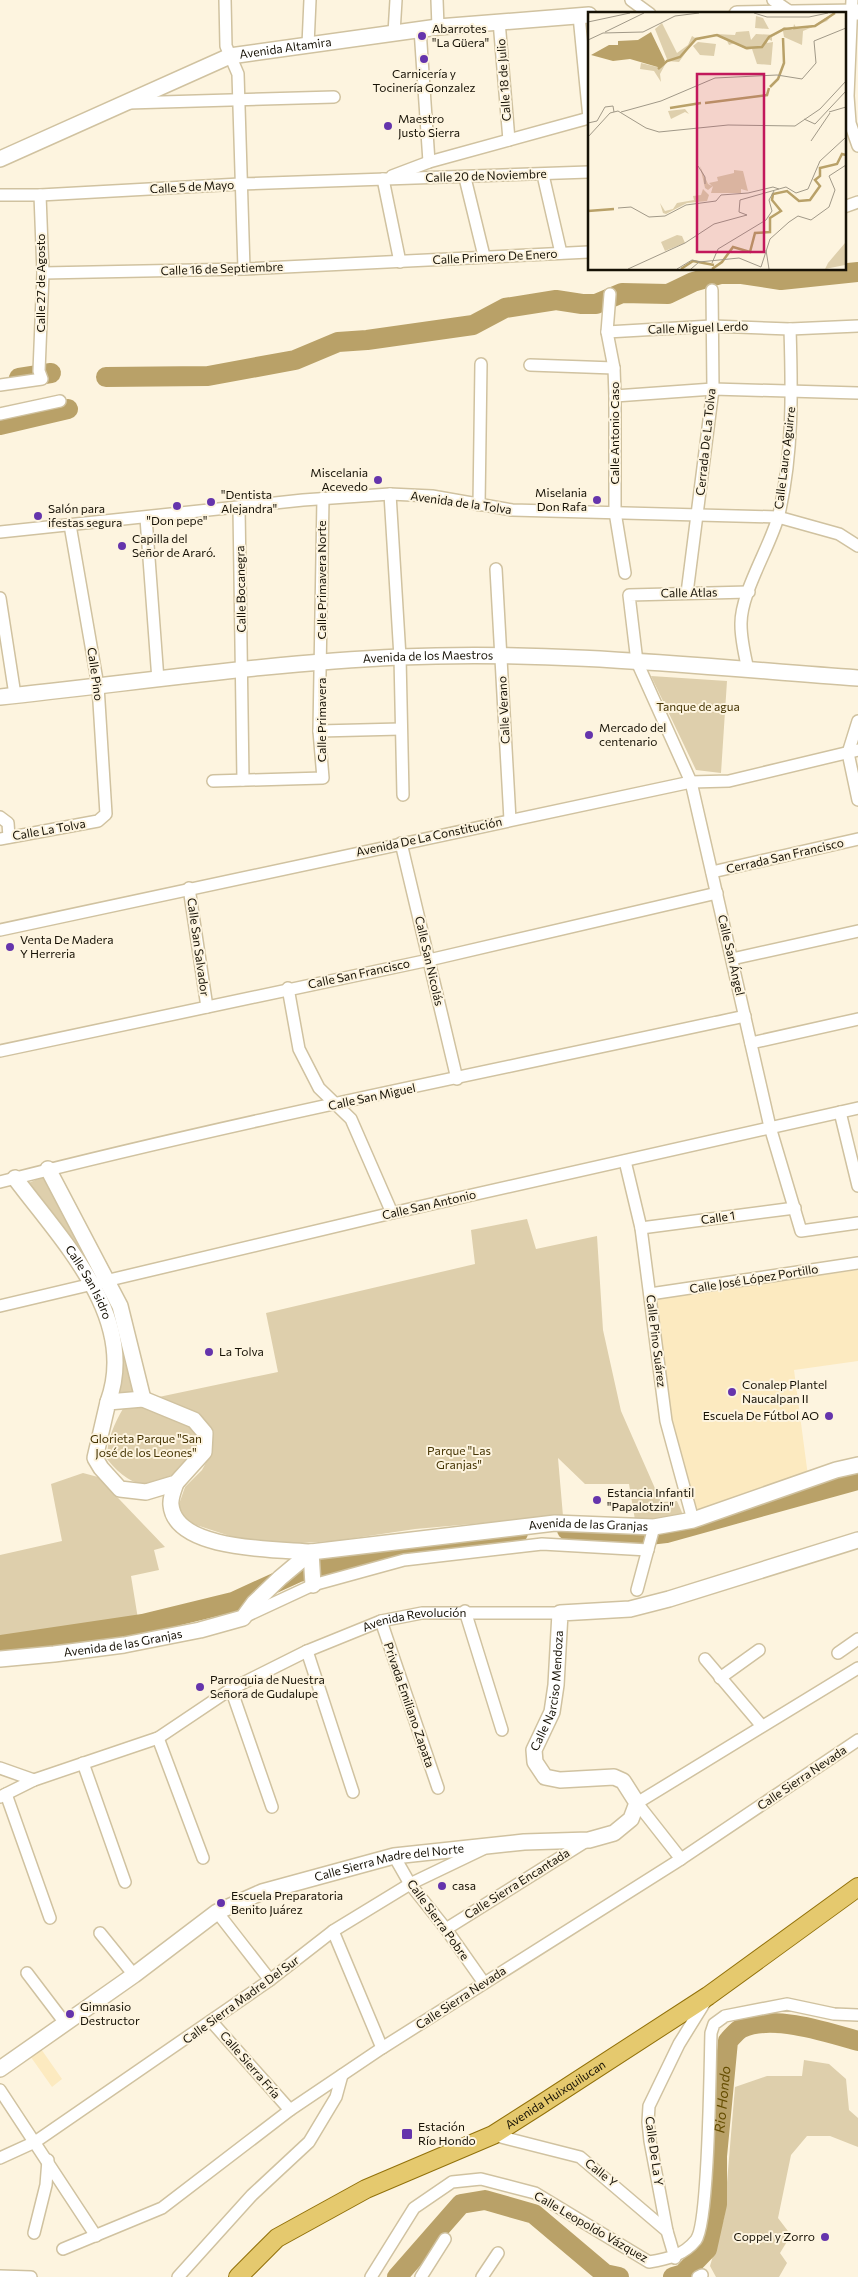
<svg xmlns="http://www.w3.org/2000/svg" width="858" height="2277" font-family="Commissioner,sans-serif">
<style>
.built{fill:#fceac0}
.green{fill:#decfac}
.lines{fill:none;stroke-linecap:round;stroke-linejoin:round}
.river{stroke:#b9a168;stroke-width:20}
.street-casing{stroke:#d0c2a0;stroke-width:14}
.secondary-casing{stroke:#d0c2a0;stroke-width:18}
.primary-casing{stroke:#92710a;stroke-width:20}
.street{stroke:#fff;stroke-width:11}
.secondary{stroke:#fff;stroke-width:15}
.primary{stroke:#e5c96e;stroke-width:18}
.poi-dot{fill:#6534ac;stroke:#fdf4df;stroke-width:2}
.labels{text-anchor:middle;stroke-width:4;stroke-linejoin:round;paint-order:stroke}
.poi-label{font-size:12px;fill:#161105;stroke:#fdf4df;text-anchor:start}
.street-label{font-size:12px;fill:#161105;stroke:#fdf4df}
.park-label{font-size:12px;fill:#453403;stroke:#fdf4df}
.water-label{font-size:14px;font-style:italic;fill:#654d00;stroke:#fdf4df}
.inset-river{fill:none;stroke:#b9a168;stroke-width:2.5}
.inset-road{fill:none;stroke:#a19988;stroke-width:1}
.view{fill:#c2185b;fill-opacity:0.15;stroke:#c2185b;stroke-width:2.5}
.inset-edge{fill:none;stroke:#161105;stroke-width:2.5}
</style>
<rect width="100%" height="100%" fill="#fdf4df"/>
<path class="built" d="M858,1270V1361L794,1370L808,1476L696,1511L670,1414L656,1298Z
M39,2046L62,2079L52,2087L28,2053Z"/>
<path class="green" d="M651,676L727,681L721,773L696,770Z
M49,1174L106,1278L143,1399L108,1402L116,1353L86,1283L24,1185Z
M527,1219L536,1249L597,1236L603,1330L621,1411L661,1502L677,1501L684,1517L651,1521L635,1520L629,1484H585L558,1458L563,1516L415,1529L335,1541L285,1544L233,1537L184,1521L178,1507L185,1487L202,1470L213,1449L199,1415L154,1398L278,1372L266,1313L475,1264L471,1230Z
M145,1405L190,1424L199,1434L200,1448C169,1483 142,1503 107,1459C107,1439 114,1424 124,1407Z
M83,1473L98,1477L165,1547L154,1550L159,1570L131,1576L138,1619L0,1641V1555L62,1541L51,1484Z
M804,2060L829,2064L846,2079L849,2110L858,2118V2147L830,2136H807L791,2155L778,2218L791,2235L780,2253L787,2263L779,2277H716L710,2266L724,2218L735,2087L767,2076H802Z"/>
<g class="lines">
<g class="river">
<path d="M106,377L208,376L295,360L338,342L367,340L473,325L505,308L556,300L582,304H596L622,293L668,294L693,282L721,274H742L781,280L858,272"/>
<path d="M19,378L51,373"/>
<path d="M0,425L68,409"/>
<path d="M567,1530L632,1537L666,1533L858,1480"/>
<path d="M0,1645L143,1624L233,1602L299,1572L391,1550L427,1549L518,1533"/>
<path d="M397,2277L461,2204L485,2200L534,2214L605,2274L619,2277"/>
<path id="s1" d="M673,2277L683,2274L707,2249L717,2204V2156L728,2041C732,2037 737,2030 742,2028C772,2014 827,2032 858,2041"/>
</g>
<defs>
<g id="street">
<path d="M225,0L226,46L238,74L244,269"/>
<path d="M437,0L438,27"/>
<path d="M631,0L650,14"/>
<path d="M773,0L792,13"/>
<path d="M852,0L848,96L850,123L858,146"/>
<path d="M579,16L589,118"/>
<path d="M499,21L509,140"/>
<path d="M420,29L429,162"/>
<path d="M394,33L396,0"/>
<path d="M308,45L310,0"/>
<path d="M128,103L334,97"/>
<path d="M543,175L561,253"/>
<path d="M392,176L429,162L589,118"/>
<path d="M465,178L484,256"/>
<path d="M383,179L400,262"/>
<path d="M0,195H40L240,184L589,172"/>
<path d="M844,207L858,202"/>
<path d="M43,273L244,269L589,252"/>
<path d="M610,294L607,332L614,368L615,396V512L625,573"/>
<path d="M607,332L712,326L790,329L858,326"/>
<path d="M530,365L614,368"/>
<path d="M0,385L42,379L39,371L43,273L40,195"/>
<path d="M615,396L713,389L858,393"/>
<path d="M0,414L60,401"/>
<path d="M390,494L400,657L403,795"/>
<path d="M479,505L481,364"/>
<path d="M239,507L243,780"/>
<path d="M146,518L158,680"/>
<path d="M0,532L303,500L390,494L432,496L512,510L778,517L839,534L858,546"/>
<path d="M496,569L510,820"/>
<path d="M749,592L629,595L637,662L691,782L770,1127L801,1231L858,1223"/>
<path d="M687,593L713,389L712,290"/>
<path d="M0,598L15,695"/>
<path d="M748,670C745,656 741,640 741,625C740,593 771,546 779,514C793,454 792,391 790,329"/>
<path d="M858,721L848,753L858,800"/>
<path d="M319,731L401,729"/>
<path d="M213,781L323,778L319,731L323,498"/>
<path d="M0,817L8,823L9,837"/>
<path d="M0,839L98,821L106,814L98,686L70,525"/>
<path d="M401,843L457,1079"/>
<path d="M712,872L858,839"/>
<path d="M189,888L207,1007"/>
<path d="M0,930L691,782L729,781L858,750"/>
<path d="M732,959L858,931"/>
<path d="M288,988L299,1049L319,1088L351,1119L392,1213"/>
<path d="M751,1043L858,1019"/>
<path d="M0,1051L429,960L717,893"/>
<path d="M840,1112L858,1186"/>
<path d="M625,1161L641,1228L666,1421L693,1520"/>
<path d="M0,1182C246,1119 497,1070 745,1016"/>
<path d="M641,1228L795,1208"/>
<path d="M650,1294L858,1263"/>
<path d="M0,1306L392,1213L858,1108"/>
<path d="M637,1590L654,1527"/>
<path d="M465,1611L502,1730"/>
<path d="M244,1617L313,1585L404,1560L542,1544L648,1550"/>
<path d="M381,1621L438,1788"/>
<path d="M307,1651L353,1792"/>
<path d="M838,1653L858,1639"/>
<path d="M705,1659L761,1725"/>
<path d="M720,1678L759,1650"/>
<path d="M231,1689L272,1807"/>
<path d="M158,1738L203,1858"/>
<path d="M83,1763L125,1882"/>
<path d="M0,1768L34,1780"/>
<path d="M6,1794L50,1918"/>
<path id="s2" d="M0,1797L34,1780L158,1738L231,1689L307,1651L381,1621L422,1613H560"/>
<path d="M394,1856L410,1884L446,1929L484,1983"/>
<path d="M681,1859L637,1803L858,1668"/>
<path d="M217,1912L270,1980"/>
<path d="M446,1929L588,1840"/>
<path d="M333,1931L382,2048"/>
<path d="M100,1933L134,1975"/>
<path d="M27,1973L65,2023"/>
<path d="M211,2021L290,2110"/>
<path d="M0,2090L96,2236"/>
<path d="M493,2135L580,2157L667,2231L675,2258"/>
<path d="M0,2158L35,2142L270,1980L333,1931L410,1884L483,1849"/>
<path d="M667,2231L650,2141L648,2122L649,2106L679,2044L705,2002"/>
<path d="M34,2233L46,2185L48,2160"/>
<path d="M63,2249L162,2208L290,2110L382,2048L681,1859L858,1740"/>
<path d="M0,2276L31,2277"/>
<path d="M178,2277L252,2195L309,2142L336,2097L342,2075"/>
<path d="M371,2277L414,2208L452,2182L481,2179L535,2193L649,2262C668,2259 684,2255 696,2240C709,2223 710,2064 711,2033L714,2024L725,2016L787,2004L834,2014L858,2015"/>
<path d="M421,2277L445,2239"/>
<path d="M482,2277L498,2253"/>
<path d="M698,2277L702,2275"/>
</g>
<g id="secondary">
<path d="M737,14L858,12"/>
<path id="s3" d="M0,159L230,56L438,27L589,15"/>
<path id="s4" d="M0,697C133,683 267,663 400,657C553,650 706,667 858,678"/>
<path d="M48,1169L120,1306L143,1399"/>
<path id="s5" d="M15,1178C62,1241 139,1318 108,1402"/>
<path d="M143,1399L194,1420L205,1433L204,1452L176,1483L146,1492L120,1489L101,1468L95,1458L108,1402Z"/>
<path d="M176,1483C174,1489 170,1498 171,1505C175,1551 277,1549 311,1552L313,1585"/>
<path id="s6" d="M0,1659L54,1654L124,1645L200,1630L243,1618L254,1603L280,1578L311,1552L555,1523L654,1527L693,1520L836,1470L858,1465"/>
<path id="s7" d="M0,2069L134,1975L217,1912L262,1892L394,1856L524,1842L589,1840L614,1833L631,1819L637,1803L623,1781L614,1777L560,1780L545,1777L535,1762L534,1750L552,1712L556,1685L560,1613L630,1609L669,1599L858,1540"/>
</g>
<g id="primary">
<path id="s8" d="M238,2277L277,2238L366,2189L493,2135L540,2105L708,1996L858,1887"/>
</g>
</defs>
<use href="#street" class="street-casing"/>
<use href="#secondary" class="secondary-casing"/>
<use href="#primary" class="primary-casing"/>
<use href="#street" class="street"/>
<use href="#secondary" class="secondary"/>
<use href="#primary" class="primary"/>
</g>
<g class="poi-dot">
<circle cx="422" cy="36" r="5"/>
<circle cx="424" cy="59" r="5"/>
<circle cx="388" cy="126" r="5"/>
<circle cx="378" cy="480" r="5"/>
<circle cx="597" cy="500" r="5"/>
<circle cx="211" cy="502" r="5"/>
<circle cx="177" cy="506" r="5"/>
<circle cx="38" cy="516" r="5"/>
<circle cx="122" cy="546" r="5"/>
<circle cx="589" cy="735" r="5"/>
<circle cx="10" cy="947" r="5"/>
<circle cx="209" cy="1352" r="5"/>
<circle cx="732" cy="1392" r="5"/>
<circle cx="829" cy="1416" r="5"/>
<circle cx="597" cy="1500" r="5"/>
<circle cx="200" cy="1687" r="5"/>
<circle cx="442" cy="1886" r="5"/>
<circle cx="221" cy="1903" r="5"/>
<circle cx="70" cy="2014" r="5"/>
<rect x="401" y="2128" width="12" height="12" rx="2.5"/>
<circle cx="825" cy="2237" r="5"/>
</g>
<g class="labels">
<g class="poi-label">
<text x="432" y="33">Abarrotes<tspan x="432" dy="14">"La Güera"</tspan></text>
<text x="424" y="78" text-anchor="middle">Carnicería y<tspan x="424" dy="14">Tocinería Gonzalez</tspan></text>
<text x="398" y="123">Maestro<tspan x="398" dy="14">Justo Sierra</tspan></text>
<text x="368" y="477" text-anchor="end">Miscelania<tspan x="368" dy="14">Acevedo</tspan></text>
<text x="587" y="497" text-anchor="end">Miselania<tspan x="587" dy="14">Don Rafa</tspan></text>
<text x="221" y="499">"Dentista<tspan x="221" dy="14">Alejandra"</tspan></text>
<text x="48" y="513">Salón para<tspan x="48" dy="14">ifestas segura</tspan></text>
<text x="177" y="525" text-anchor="middle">"Don pepe"</text>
<text x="132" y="543">Capilla del<tspan x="132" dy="14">Señor de Araró.</tspan></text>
<text x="599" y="732">Mercado del<tspan x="599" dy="14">centenario</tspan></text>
<text x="20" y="944">Venta De Madera<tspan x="20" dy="14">Y Herreria</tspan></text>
<text x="219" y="1356">La Tolva</text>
<text x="742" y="1389">Conalep Plantel<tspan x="742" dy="14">Naucalpan II</tspan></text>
<text x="819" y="1420" text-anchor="end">Escuela De Fútbol AO</text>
<text x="607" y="1497">Estancia Infantil<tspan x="607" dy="14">"Papalotzin"</tspan></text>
<text x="210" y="1684">Parroquia de Nuestra<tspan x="210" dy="14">Señora de Gudalupe</tspan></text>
<text x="452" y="1890">casa</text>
<text x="231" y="1900">Escuela Preparatoria<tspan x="231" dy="14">Benito Juárez</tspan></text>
<text x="80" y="2011">Gimnasio<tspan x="80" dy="14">Destructor</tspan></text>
<text x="418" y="2131">Estación<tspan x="418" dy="14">Río Hondo</tspan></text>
<text x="815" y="2241" text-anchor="end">Coppel y Zorro</text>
</g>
<g class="street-label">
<text dy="4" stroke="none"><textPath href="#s3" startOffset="308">Avenida Altamira</textPath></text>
<text transform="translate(504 80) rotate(-94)" y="4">Calle 18 de Julio</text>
<text transform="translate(486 176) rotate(-2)" y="4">Calle 20 de Noviembre</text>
<text transform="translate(192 187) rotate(-3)" y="4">Calle 5 de Mayo</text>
<text transform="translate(495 257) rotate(-3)" y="4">Calle Primero De Enero</text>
<text transform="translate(222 269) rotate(-2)" y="4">Calle 16 de Septiembre</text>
<text transform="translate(41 283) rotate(-90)" y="4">Calle 27 de Agosto</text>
<text transform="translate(698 328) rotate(-2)" y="4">Calle Miguel Lerdo</text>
<text transform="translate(615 433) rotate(-90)" y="4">Calle Antonio Caso</text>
<text transform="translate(706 442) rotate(-84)" y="4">Cerrada De La Tolva</text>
<text transform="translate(785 458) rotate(-83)" y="4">Calle Lauro Aguirre</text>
<text transform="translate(461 503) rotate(8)" y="4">Avenida de la Tolva</text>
<text transform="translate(322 580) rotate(-90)" y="4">Calle Primavera Norte</text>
<text transform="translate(241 589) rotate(-91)" y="4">Calle Bocanegra</text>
<text transform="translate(689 593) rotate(-1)" y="4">Calle Atlas</text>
<text dy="4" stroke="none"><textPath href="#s4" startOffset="430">Avenida de los Maestros</textPath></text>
<text transform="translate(95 674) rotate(82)" y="4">Calle Pino</text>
<text transform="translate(504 710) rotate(-93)" y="4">Calle Verano</text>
<text transform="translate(322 720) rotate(-90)" y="4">Calle Primavera</text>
<text transform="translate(49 830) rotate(-10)" y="4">Calle La Tolva</text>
<text transform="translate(429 837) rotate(-12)" y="4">Avenida De La Constitución</text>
<text transform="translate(785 856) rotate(-13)" y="4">Cerrada San Francisco</text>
<text transform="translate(198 947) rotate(82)" y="4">Calle San Salvador</text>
<text transform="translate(731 955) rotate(77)" y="4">Calle San Ángel</text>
<text transform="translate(429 961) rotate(77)" y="4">Calle San Nicolás</text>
<text transform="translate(359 974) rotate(-12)" y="4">Calle San Francisco</text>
<text transform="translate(372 1097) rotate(-12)" y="4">Calle San Miguel</text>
<text transform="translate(429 1205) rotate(-13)" y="4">Calle San Antonio</text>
<text transform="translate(718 1218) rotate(-8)" y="4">Calle 1</text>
<text transform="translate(754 1279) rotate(-9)" y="4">Calle José López Portillo</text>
<text dy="4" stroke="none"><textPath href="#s5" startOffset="128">Calle San Isidro</textPath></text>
<text transform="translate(656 1341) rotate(83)" y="4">Calle Pino Suárez</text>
<text dy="4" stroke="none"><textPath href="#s6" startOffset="621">Avenida de las Granjas</textPath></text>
<text dy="4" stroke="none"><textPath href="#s2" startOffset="455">Avenida Revolución</textPath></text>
<text dy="4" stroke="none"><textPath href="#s6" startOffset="124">Avenida de las Granjas</textPath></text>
<text dy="4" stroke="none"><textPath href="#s7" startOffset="912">Calle Narciso Mendoza</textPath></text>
<text transform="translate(409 1705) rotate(71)" y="4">Privada Emiliano Zapata</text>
<text transform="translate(802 1778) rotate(-34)" y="4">Calle Sierra Nevada</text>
<text dy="4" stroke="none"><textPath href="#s7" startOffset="448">Calle Sierra Madre del Norte</textPath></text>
<text transform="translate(517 1884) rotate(-32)" y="4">Calle Sierra Encantada</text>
<text transform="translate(438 1920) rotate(54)" y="4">Calle Sierra Pobre</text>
<text transform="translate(461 1998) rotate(-33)" y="4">Calle Sierra Nevada</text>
<text transform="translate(241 2000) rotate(-36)" y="4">Calle Sierra Madre Del Sur</text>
<text transform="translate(250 2065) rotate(49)" y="4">Calle Sierra Fría</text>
<text dy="4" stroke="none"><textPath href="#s8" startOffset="369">Avenida Huixquilucan</textPath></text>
<text transform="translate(654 2151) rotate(82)" y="4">Calle De La Y</text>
<text transform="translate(601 2173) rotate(39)" y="4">Calle Y</text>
<text transform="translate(591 2227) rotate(30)" y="4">Calle Leopoldo Vázquez</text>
</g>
<g class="park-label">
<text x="698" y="711">Tanque de agua</text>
<text x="146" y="1443">Glorieta Parque "San<tspan x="146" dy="14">José de los Leones"</tspan></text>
<text x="459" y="1455">Parque "Las<tspan x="459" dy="14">Granjas"</tspan></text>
</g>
<g class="water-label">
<text dy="5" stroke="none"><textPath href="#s1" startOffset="196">Rio Hondo</textPath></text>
</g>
</g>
<g transform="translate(588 12)">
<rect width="258" height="258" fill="#fdf4df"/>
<path d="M246,1L239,9L215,19L214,33L196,25L195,19L184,25V29L180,27L179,31L185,30L183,53L169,52L164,37L159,38L147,31L141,33L139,29L129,23L106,29L91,50L79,49L72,62L73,70L66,59L52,57L53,51L73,56L79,47L67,17L74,11L89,41L100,33L104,24L109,27L128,22L147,23L148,20L161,19L163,28L168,22L187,23L196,15L205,18L206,12L209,17L221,16ZM168,4L175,6L181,17L167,16ZM110,30L128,32L126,44L112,43L105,34ZM97,97L101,102L97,100L83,107L80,99ZM112,154L120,172L124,174L121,171L130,169L129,165L146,161V158L155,159L160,179L153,177V181H123L125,174L120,178L117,176ZM115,177L121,183L119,189L99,191L78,202L75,201L72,191L77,199L85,197L89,191L106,188L105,184L113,183ZM89,223L94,224L97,231L77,239L73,230ZM257,231V253L237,257L240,251Z" fill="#decfac"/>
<path d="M63,20L77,49L73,56L42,47L25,49L3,43L21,33H30V29L50,28Z" fill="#b9a168"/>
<path class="inset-river" d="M70,57L79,49L92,45L108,27L129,23L158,36L174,35L181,25L196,17L227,14L247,1M182,75L190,67L196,51L195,26M117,91L179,83L181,76M82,96L113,91M0,199L26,197M93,257L105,249L126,253M124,257L134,250L145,235L162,240L167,221L182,220V206L193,199L184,188L185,182L199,179L211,189L222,188L232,174L227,168L232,164V156L249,152L254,142L258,143"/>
<path class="inset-road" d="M166,1L179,5H221L240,1M0,10L42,1M17,20L56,1M0,28L15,21L55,20L87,4L111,1M33,100L73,89L127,66L189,63L214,67L228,51L226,29L258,16M241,100L258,95M216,107L227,112L258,79M0,111L9,109L17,95L25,94L26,100M0,125L22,101L30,99L58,116L71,120L140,113L207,114L232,97L258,69M223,129L242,101M110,154L117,165V172M208,181L220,177L232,149L257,126M30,196L43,195L61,205L77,204L98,193L128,189L133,183L160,181L185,175L191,177M159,203L151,200L152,188L198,175L208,181M178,238L181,257M124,251L130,237L178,208L184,199L181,188L186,179M40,257L97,231L126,212L159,203M89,257L104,248L112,250M103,257L111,250L151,246L173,255L182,227L201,210L210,204L223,208L241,195L247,178L241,164L258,153"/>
<path class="view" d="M109,62H176V240H109Z"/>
<rect width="258" height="258" class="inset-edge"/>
</g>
</svg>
